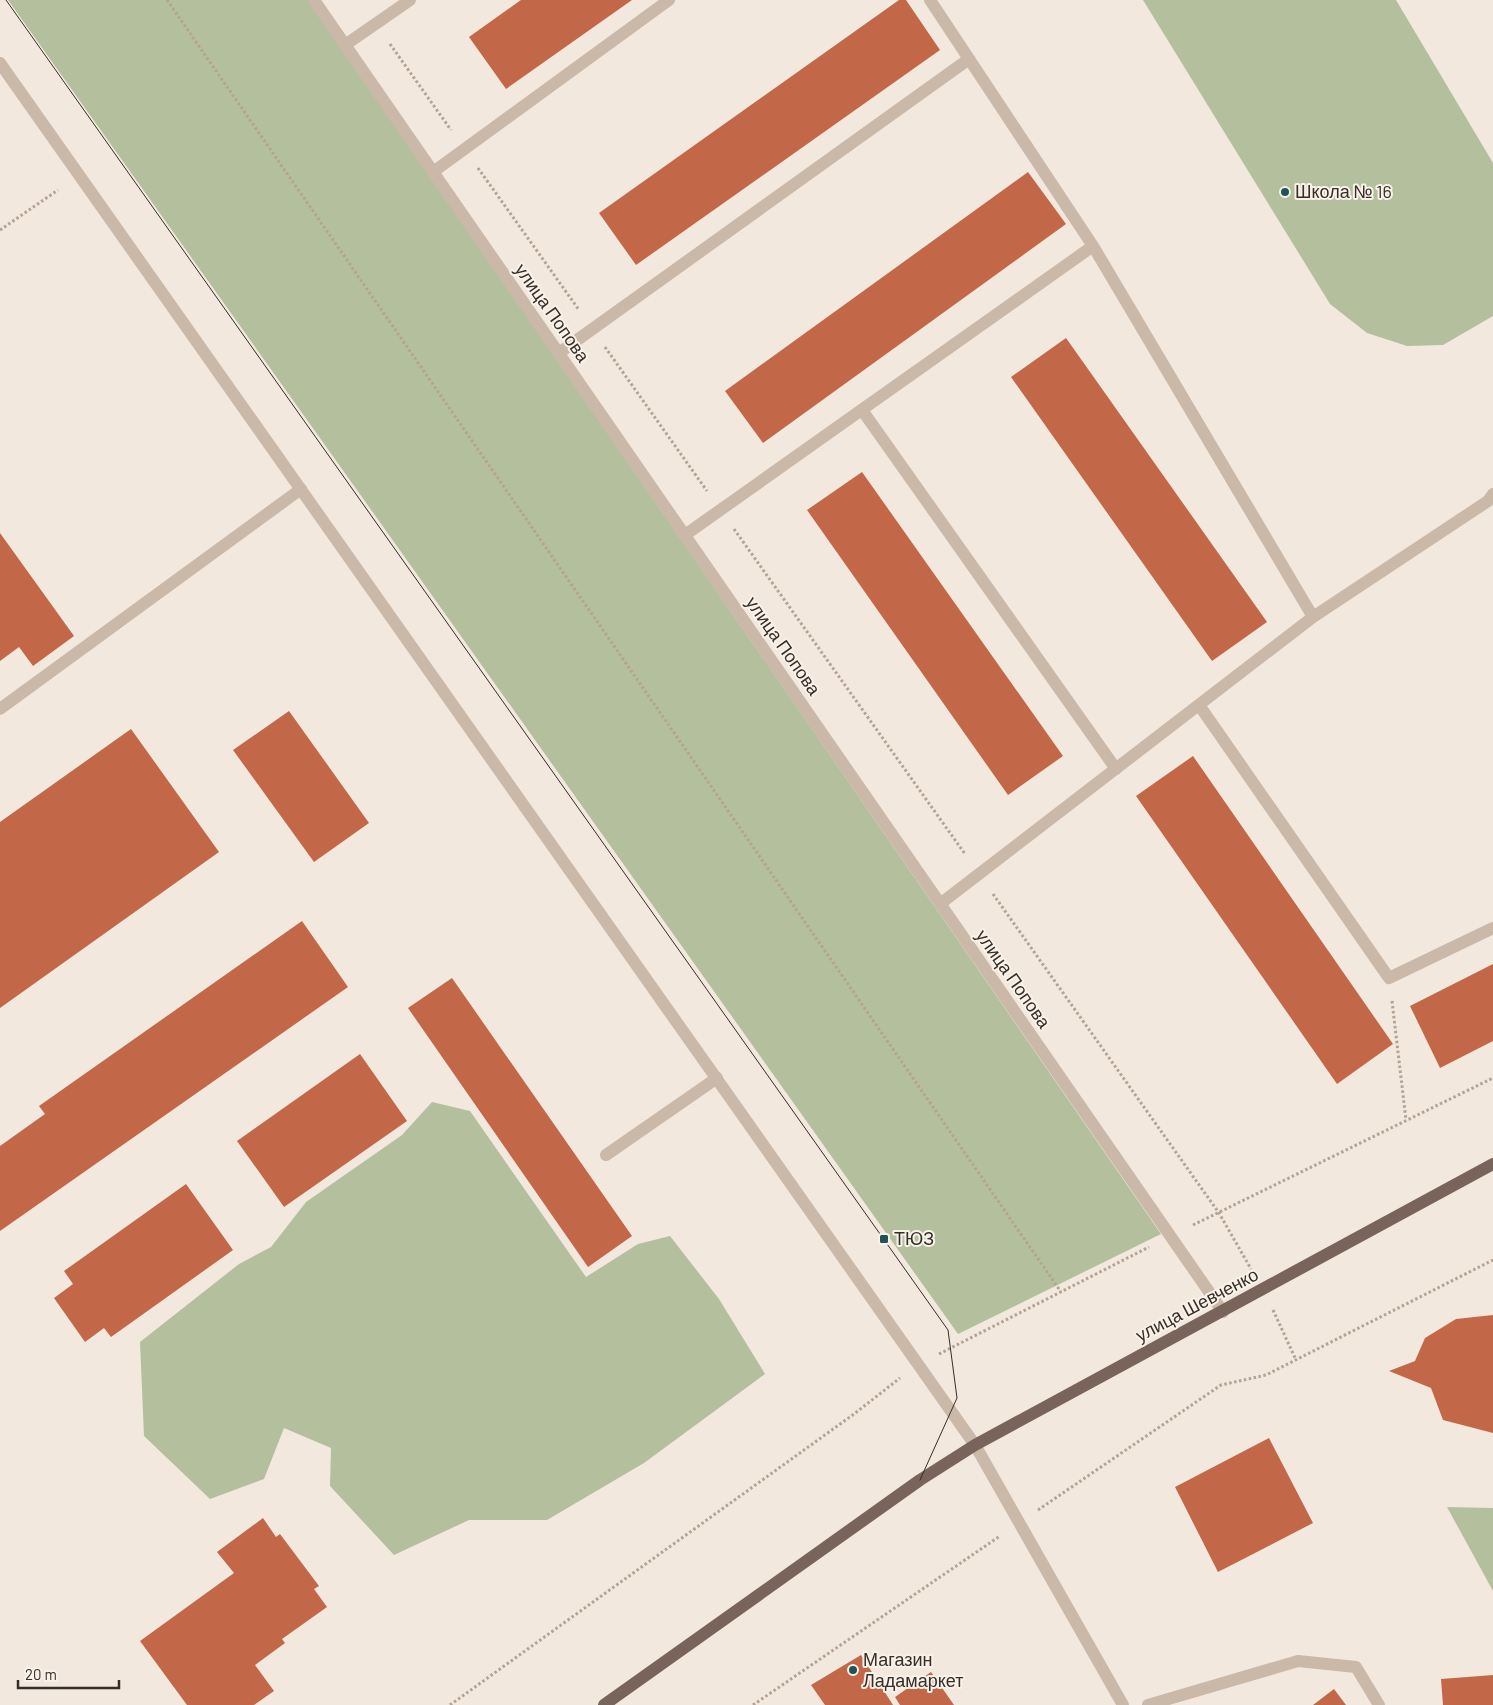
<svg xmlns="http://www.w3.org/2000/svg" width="1493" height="1705" font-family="Barlow,sans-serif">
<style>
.green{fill:#b4c09d}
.building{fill:#c36749}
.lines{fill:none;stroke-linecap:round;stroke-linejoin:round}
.path{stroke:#b5a293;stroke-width:3;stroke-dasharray:2.5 2.5;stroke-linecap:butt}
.lane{stroke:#cab8a9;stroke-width:12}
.street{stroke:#cab8a9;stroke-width:12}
.primary{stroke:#78645a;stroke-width:12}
.tram{stroke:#372d29;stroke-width:1}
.poi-dot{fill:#1f5357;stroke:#f9f2e9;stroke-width:2}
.labels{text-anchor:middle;stroke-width:4;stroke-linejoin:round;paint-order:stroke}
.poi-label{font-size:18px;fill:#372d29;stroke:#f9f2e9;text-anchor:start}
.street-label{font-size:18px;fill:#372d29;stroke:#f9f2e9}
</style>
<rect width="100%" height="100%" fill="#f2e8dd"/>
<path class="green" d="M8,0H308L1161,1234L958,1334Z
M1143,0H1396L1493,163V316L1443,345L1407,346L1367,333L1330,304Z
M432,1102L470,1111L586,1277L638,1244L670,1236L719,1299L765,1374L644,1463L547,1520H469L394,1555L330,1486L331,1448L284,1428L264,1479L210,1499L144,1436L140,1342L239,1264L271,1247L306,1202L402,1135Z
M1447,1507L1493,1508V1591Z"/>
<path class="building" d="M521,0H632L506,89L469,37Z
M899,0H906L940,50L636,265L599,213Z
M1028,172L1066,224L763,443L725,391Z
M1066,338L1267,622L1212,661L1011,377Z
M862,472L1063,756L1008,795L807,510Z
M0,533L74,636L33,666L19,647L0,661Z
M289,711L369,823L314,862L233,750Z
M131,729L219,852L0,1008V822Z
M1193,756L1393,1044L1337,1084L1136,796Z
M302,921L348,987L0,1231V1146L45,1114L39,1106Z
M1493,964V1041L1440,1068L1410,1006Z
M452,978L632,1236L588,1267L408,1008Z
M360,1054L407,1121L284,1207L237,1141Z
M186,1184L233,1250L111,1337L104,1328L85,1342L54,1298L73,1284L64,1271Z
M1493,1315V1433L1443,1420L1431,1388L1389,1371L1415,1361L1425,1338L1456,1319Z
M1269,1438L1313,1523L1218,1572L1175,1487Z
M263,1518L276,1537L280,1534L319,1586L314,1589L327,1607L282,1639L285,1643L255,1665L274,1691L254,1705H187L140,1641L234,1573L217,1552Z
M861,1655L893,1705H825L811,1685Z
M931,1672L954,1705H900L895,1697Z
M1493,1675V1705H1443L1441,1679Z
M1334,1689L1346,1705H1313Z"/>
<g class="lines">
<path class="path" d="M167,0L1061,1292
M390,44L451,130
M478,168L579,310
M0,230L58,190
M605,347L707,491
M734,529L965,854
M993,894L1219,1213L1251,1269
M1392,1001L1406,1120
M1193,1225L1493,1078
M1273,1310L1296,1360
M939,1354L1149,1247
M1038,1510L1221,1385L1266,1375L1493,1260
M450,1705L854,1414L900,1378
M753,1705L1000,1536"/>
<path class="lane" d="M345,45L410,0
M433,172L669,0
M559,353L969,59
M862,410L1116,769
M685,535L1093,246L930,0
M1313,617L1488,501L1493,494
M1199,705L1389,978L1493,928
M0,709L301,489
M940,904L1313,617L1093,246
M606,1155L717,1078
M975,1445L1123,1705
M1148,1705L1298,1661L1356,1667L1379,1705"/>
<path class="street" d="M314,0L1223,1312
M0,63L975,1445"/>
<path class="primary" d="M604,1705L920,1480L975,1445L1493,1164"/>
<path class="tram" d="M6,0L948,1330L957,1398L920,1480"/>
</g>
<g class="poi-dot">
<circle cx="1285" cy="192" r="5"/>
<rect x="879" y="1234" width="10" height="10" rx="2.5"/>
<circle cx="853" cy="1670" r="5"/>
</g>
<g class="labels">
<g class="poi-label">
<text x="1295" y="198">Школа № 16</text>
<text x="894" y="1245">ТЮЗ</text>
<text x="863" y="1666">Магазин<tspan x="863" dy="21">Ладамаркет</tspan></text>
</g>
<g class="street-label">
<text transform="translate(552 313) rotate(55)" y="6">улица Попова</text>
<text transform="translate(783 646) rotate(55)" y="6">улица Попова</text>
<text transform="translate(1013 979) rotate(55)" y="6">улица Попова</text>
<text transform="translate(1197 1305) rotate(-28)" y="6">улица Шевченко</text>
</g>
</g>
<path d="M18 1680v8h101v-8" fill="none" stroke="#372d29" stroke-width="2.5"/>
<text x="25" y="1680" font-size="15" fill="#372d29" stroke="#f9f2e9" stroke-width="4" paint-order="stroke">20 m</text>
</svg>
